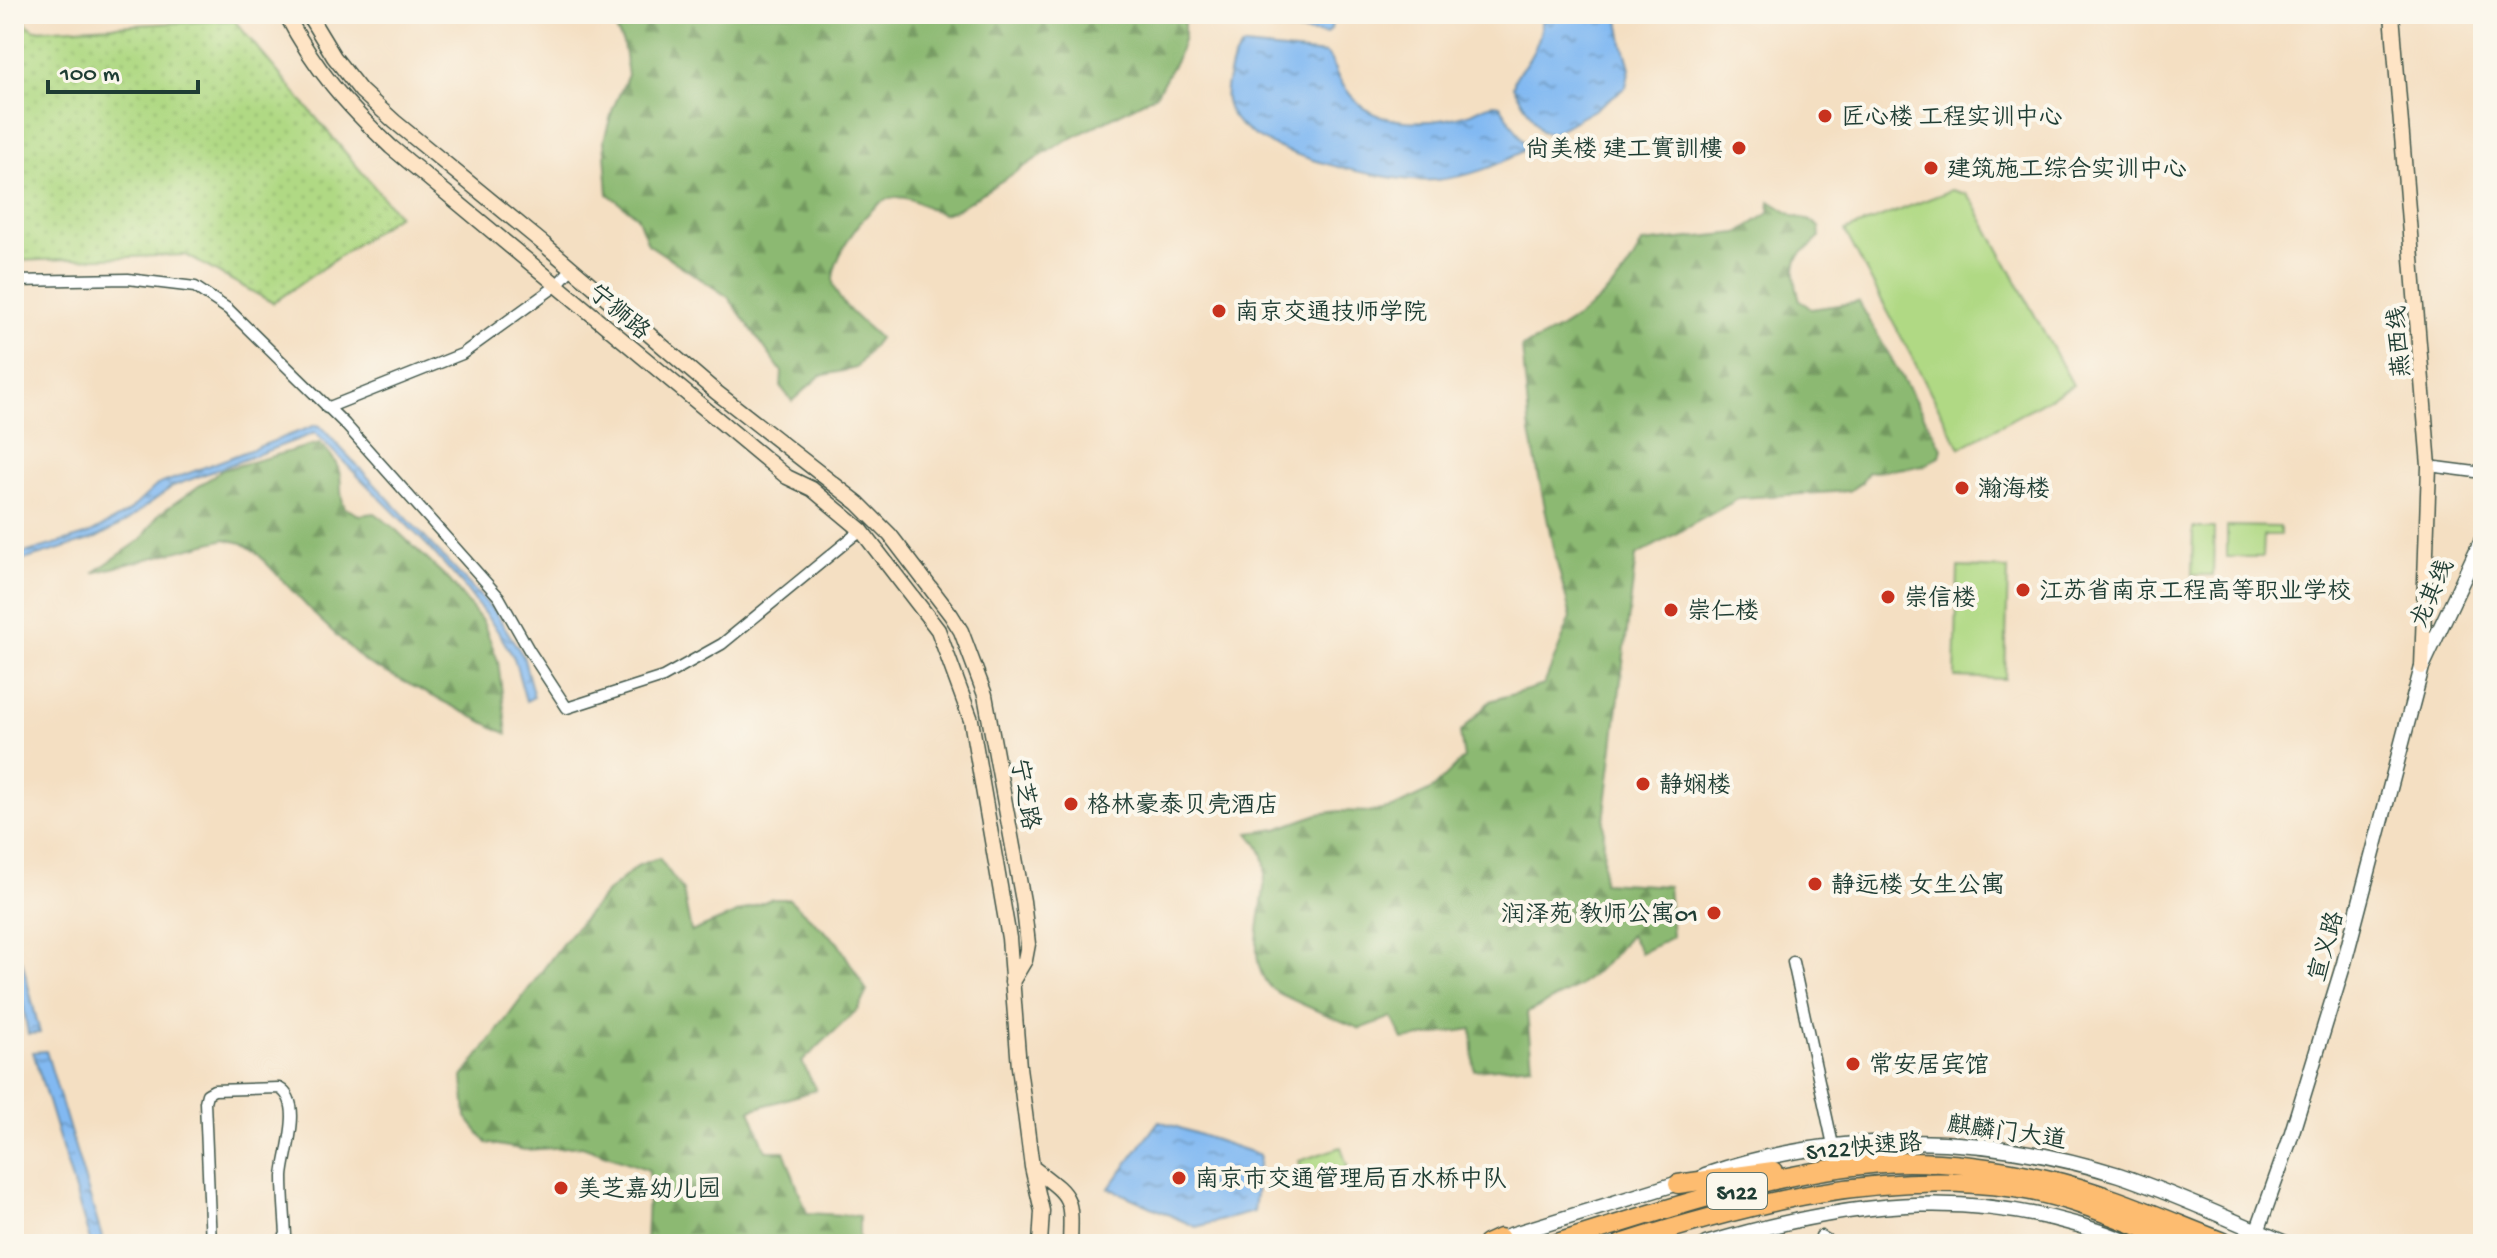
<svg xmlns="http://www.w3.org/2000/svg" width="2497" height="1258" font-family="'Gochi Hand','LXGW WenKai TC',sans-serif">
<style>
.grass{fill:url(#grass-dots);stroke:#688b5c;stroke-width:2}
.forest{fill:url(#forest-firs);stroke:#567b53;stroke-width:2}
.garden{fill:#b0d984;stroke:#688b5c;stroke-width:2}
.water{fill:url(#water-ripples);stroke:#507b93;stroke-width:2}
.lines{fill:none;stroke-linecap:round;stroke-linejoin:round}
.minor-casing{stroke:#3f5549;stroke-width:13}
.tertiary-casing{stroke:#3f5549;stroke-width:17}
.secondary-casing{stroke:#3f5549;stroke-width:17}
.trunk-casing{stroke:#3f5549;stroke-width:21}
.minor{stroke:#fff;stroke-width:10}
.tertiary{stroke:#fff;stroke-width:14}
.secondary{stroke:#fee4c5;stroke-width:14}
.trunk{stroke:#fdbc6f;stroke-width:18}
.poi-dot{fill:#c8321e;stroke:#fbf7ec;stroke-width:3}
.labels{text-anchor:middle;stroke-width:8;stroke-linejoin:round;paint-order:stroke}
.shield{fill:#fbf7ec;stroke:#61756b;stroke-width:2}
.shield-label{font-size:22px;font-weight:bold;fill:#1f3d34}
.poi-label{font-size:24px;fill:#1f3d34;stroke:#fbf7ec;text-anchor:start}
.street-label{font-size:24px;fill:#1f3d34;stroke:#fbf7ec}
</style>
<defs>
<pattern id="grass-dots" width="8" height="8" patternUnits="userSpaceOnUse" patternTransform="scale(2)"><rect width="8" height="8" fill="#b0d984"/><path d="M2 2h.1M6 6h.1" fill="none" stroke="#97bb73" stroke-width="1.8" stroke-linecap="round"/></pattern>
<pattern id="forest-firs" width="22" height="20" patternUnits="userSpaceOnUse" patternTransform="scale(2)"><rect width="22" height="20" fill="#8cb972"/><path d="M5 1l3.5 6h-7zM16 11l3.5 6h-7z" fill="#72985e"/></pattern>
<pattern id="water-ripples" width="26" height="14" patternUnits="userSpaceOnUse" patternTransform="scale(2)"><rect width="26" height="14" fill="#82b9f2"/><path d="M2 4q2-2 4 0t4 0M15 11q2-2 4 0t4 0" fill="none" stroke="#6a98c5"/></pattern>
</defs>
<rect width="100%" height="100%" fill="#fbf7ec"/>
<filter id="ink" filterUnits="userSpaceOnUse"><feTurbulence type="fractalNoise" baseFrequency=".0125" numOctaves="2"/><feDisplacementMap in="SourceGraphic" scale="16" xChannelSelector="R" yChannelSelector="G"/><feConvolveMatrix kernelMatrix="1 2 1 2 8 2 1 2 1" color-interpolation-filters="sRGB"/></filter>
<filter id="wash" filterUnits="userSpaceOnUse"><feTurbulence type="fractalNoise" baseFrequency=".006" numOctaves="4" result="noise"/><feDisplacementMap in="SourceGraphic" scale="32" xChannelSelector="R" yChannelSelector="G"/><feGaussianBlur stdDeviation="1.8" result="paint"/><feColorMatrix in="noise" values="0 0 0 0 0 0 0 0 0 0 0 0 0 0 0 0 0 1.4 0 .05"/><feComposite in="paint" operator="in"/></filter>
<g filter="url(#wash)">
<rect width="100%" height="100%" fill="#f4dfc2"/>
<path class="grass" d="M14,15L35,30L234,20L398,215L273,303L186,255L14,261Z"/>
<path class="forest" d="M608,14H1184V37L1177,58L1156,95L1060,144L957,209L943,214C924,208 911,194 891,198C868,202 826,265 834,287C841,307 865,324 879,338L856,368L820,376L792,401L781,387L782,372L728,297L648,244L637,216L608,194L604,140L613,108L628,75L623,43Z
M1770,201L1794,216L1811,221L1819,227L1820,237C1814,245 1806,248 1800,255C1791,265 1796,289 1800,300L1811,309L1859,302L1942,448L1940,456L1923,466L1868,472L1862,482L1849,491L1740,498L1636,556L1604,821L1603,882L1668,886L1672,937L1641,953L1630,935L1610,959L1579,986L1527,1013L1532,1065L1474,1070L1472,1029L1403,1040L1392,1017L1360,1029C1345,1022 1278,996 1270,987C1242,956 1268,902 1265,866C1264,852 1257,843 1249,833L1277,829L1318,814L1339,811L1371,812L1393,808L1433,789L1464,758L1460,733L1490,701L1544,685L1571,617L1553,548L1530,432L1522,347C1571,327 1619,293 1642,243L1738,233L1769,213Z
M320,443C329,453 338,462 340,476C342,489 339,494 345,508L359,515L374,513L393,527L450,581L483,622L498,661L507,734L365,662L316,616L256,552L242,543L225,539L93,573L142,539L159,514L222,470Z
M659,858L683,891L691,932L771,899H789L838,943L867,991L858,1009L802,1062L816,1090L750,1110L766,1151H784L807,1213L859,1216V1244H646L649,1170L582,1146L525,1150L487,1143L466,1117L463,1077L566,939L606,893L639,865Z"/>
<path class="garden" d="M1952,190L1966,194L1973,202L2073,385L1960,448L1845,231Z
M2227,526L2280,527V535H2264L2263,557H2227Z
M2193,528H2214L2213,575H2192Z
M1958,567L2008,569L2005,679L1955,677Z
M1341,1147L1348,1168L1305,1181L1299,1161Z"/>
<path class="water" d="M1230,14H1333L1331,29L1327,34L1235,26Z
M1543,14H1618L1623,43L1630,68L1626,87L1594,110L1551,134L1541,131L1513,87C1515,74 1522,69 1529,59C1538,45 1542,30 1543,14Z
M1244,46L1326,54C1333,59 1333,67 1337,75C1344,88 1354,101 1366,109C1394,127 1441,123 1471,113C1481,109 1489,102 1500,105L1525,144L1523,151C1496,167 1468,177 1436,180C1392,184 1260,155 1234,118C1224,106 1224,93 1228,78C1231,65 1234,53 1244,46Z
M316,425L320,426L495,612L523,656L534,697L526,701L514,658L497,630L462,584L428,546L315,433L173,486L124,523L96,538L14,563V556L89,534L127,513L157,485Z
M14,956L22,961L40,1033L28,1034L18,974L14,970Z
M46,1051L104,1244H91L33,1052Z
M1159,1121L1260,1155L1254,1212L1196,1227L1109,1188Z"/>
</g>
<g filter="url(#ink)">
<g class="lines">
<defs>
<path id="minor" d="M14,281L128,279L195,287L228,309L345,424L499,597L529,650L567,708L663,677L722,644L861,530
M327,408L462,354L556,286L572,268
M2429,466L2483,473
M1793,962L1833,1145
M1821,1236L1834,1244
M211,1244L205,1102L207,1094L214,1090L279,1088C305,1102 284,1154 283,1177C283,1196 285,1216 286,1235L278,1244"/>
<path id="tertiary" d="M1705,1175C1837,1129 1986,1133 2119,1175C2176,1194 2232,1221 2288,1244
M1491,1241L1685,1181
M1706,1244C1855,1199 1985,1184 2133,1244
M2250,1244L2257,1232L2289,1142L2344,963L2422,667L2483,537"/>
<path id="secondary" d="M286,14C315,70 346,104 391,147L787,477L812,489L861,530L938,630L971,720L1009,938L1019,1067L1032,1167L1042,1211L1040,1244
M308,14L334,57L361,91L395,122L545,245L716,392L858,503L890,535L951,615L961,631L985,695L1023,901L1028,944L1025,960L1012,982
M2392,14L2429,466L2422,667
M1032,1167C1071,1197 1072,1194 1070,1244"/>
<path id="trunk" d="M1678,1184L1773,1171
M1487,1244L1500,1238
M1554,1244C1664,1210 1793,1164 1908,1162C1954,1162 2002,1169 2046,1179C2107,1193 2166,1220 2223,1242
M1621,1244C1748,1204 1881,1168 2015,1188C2073,1197 2127,1222 2182,1244"/>
</defs>
<use href="#minor" class="minor-casing"/>
<use href="#tertiary" class="tertiary-casing"/>
<use href="#secondary" class="secondary-casing"/>
<use href="#trunk" class="trunk-casing"/>
<use href="#minor" class="minor"/>
<use href="#tertiary" class="tertiary"/>
<use href="#secondary" class="secondary"/>
<use href="#trunk" class="trunk"/>
</g>
</g>
<g class="poi-dot">
<circle cx="1825" cy="116" r="8"/>
<circle cx="1739" cy="148" r="8"/>
<circle cx="1931" cy="168" r="8"/>
<circle cx="1219" cy="311" r="8"/>
<circle cx="1962" cy="488" r="8"/>
<circle cx="2023" cy="590" r="8"/>
<circle cx="1888" cy="597" r="8"/>
<circle cx="1671" cy="610" r="8"/>
<circle cx="1643" cy="784" r="8"/>
<circle cx="1071" cy="804" r="8"/>
<circle cx="1815" cy="884" r="8"/>
<circle cx="1714" cy="913" r="8"/>
<circle cx="1853" cy="1064" r="8"/>
<circle cx="1179" cy="1178" r="8"/>
<circle cx="561" cy="1188" r="8"/>
</g>
<g class="labels">
<rect class="shield" x="1707" y="1173" width="60" height="36" rx="6"/>
<g class="shield-label">
<text x="1737" y="1199">S122</text>
</g>
<g class="poi-label">
<text x="1841" y="124">匠心楼 工程实训中心</text>
<text x="1723" y="156" text-anchor="end">尚美楼 建工實訓樓</text>
<text x="1947" y="176">建筑施工综合实训中心</text>
<text x="1235" y="319">南京交通技师学院</text>
<text x="1978" y="496">瀚海楼</text>
<text x="2039" y="598">江苏省南京工程高等职业学校</text>
<text x="1904" y="605">崇信楼</text>
<text x="1687" y="618">崇仁楼</text>
<text x="1659" y="792">静娴楼</text>
<text x="1087" y="812">格林豪泰贝壳酒店</text>
<text x="1831" y="892">静远楼 女生公寓</text>
<text x="1698" y="921" text-anchor="end">润泽苑 教师公寓01</text>
<text x="1869" y="1072">常安居宾馆</text>
<text x="1195" y="1186">南京市交通管理局百水桥中队</text>
<text x="577" y="1196">美芝嘉幼儿园</text>
</g>
<g class="street-label">
<text transform="translate(620 311) rotate(40)" y="8">宁狮路</text>
<text transform="translate(2398 342) rotate(-94)" y="8">燕西线</text>
<text transform="translate(2431 593) rotate(-66)" y="8">龙其线</text>
<text transform="translate(1026 794) rotate(80)" y="8">宁芝路</text>
<text transform="translate(2325 946) rotate(-74)" y="8">宣义路</text>
<text transform="translate(2007 1131) rotate(8)" y="8">麒麟门大道</text>
<text transform="translate(1864 1146) rotate(-5)" y="8">S122快速路</text>
</g>
</g>
<rect width="2497" height="1258" fill="none" stroke="#fbf7ec" stroke-width="48"/>
<path d="M48 80v12h150v-12" fill="none" stroke="#1f3d34" stroke-width="4"/>
<text x="60" y="80" font-size="24" fill="#1f3d34" stroke="#fbf7ec" stroke-width="6" paint-order="stroke">100 m</text>
</svg>
